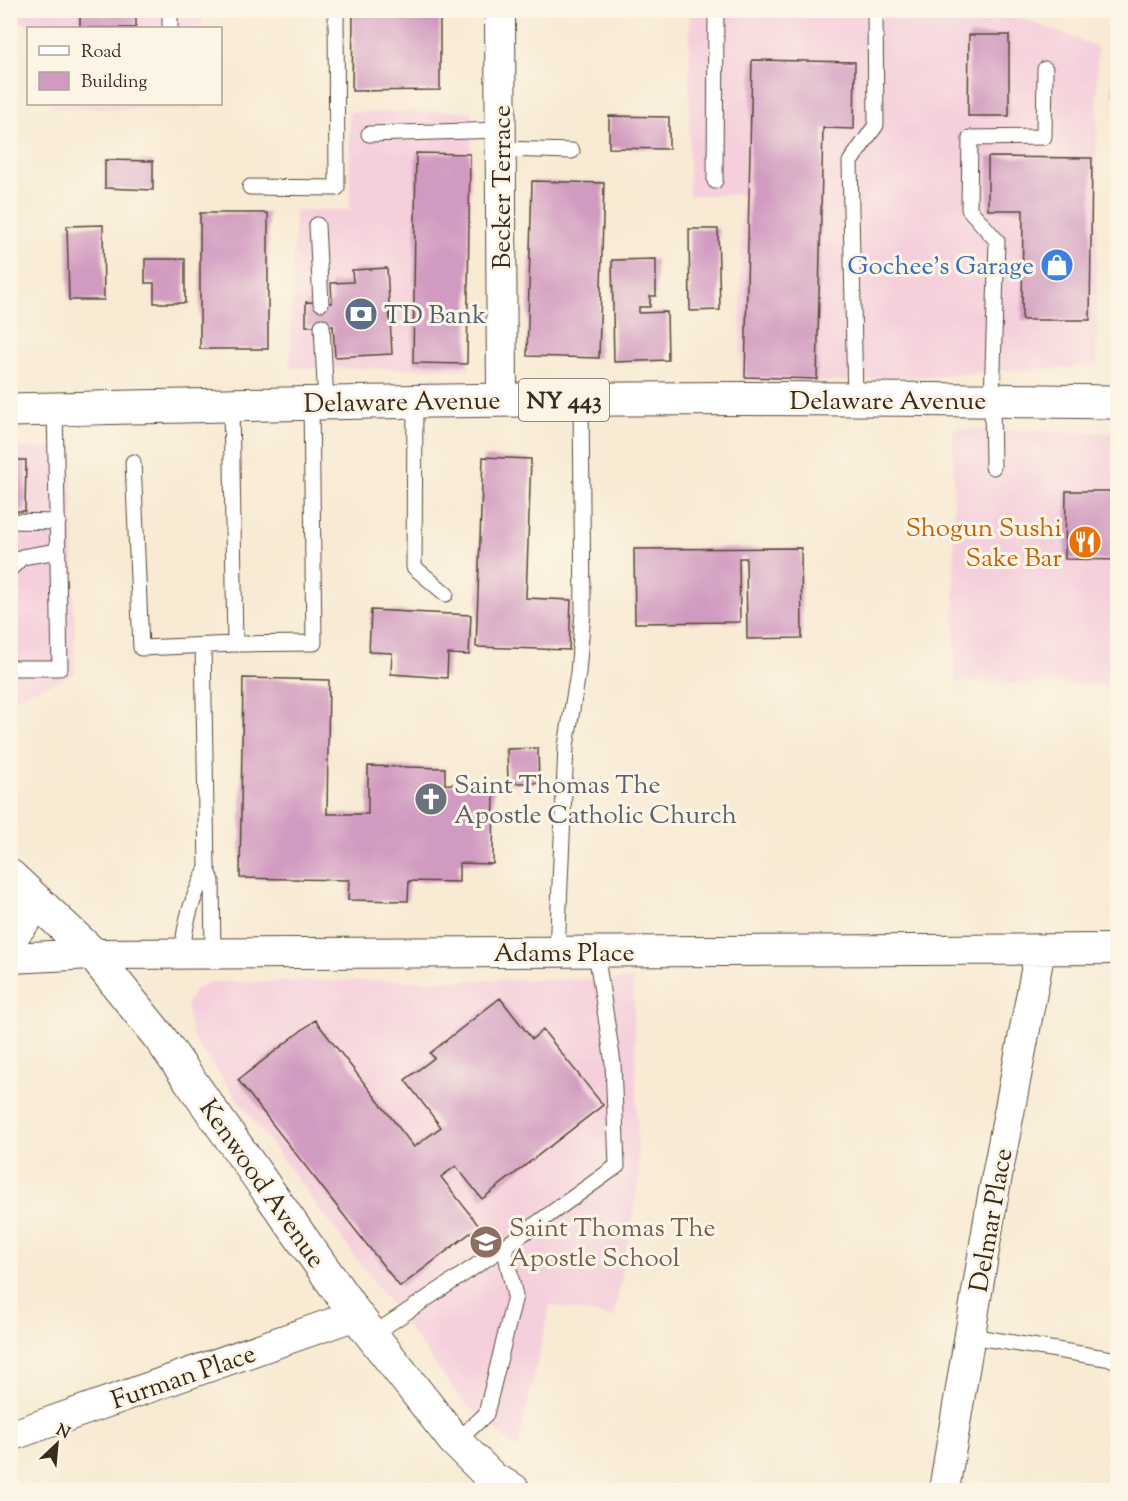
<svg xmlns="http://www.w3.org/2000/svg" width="1128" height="1501" font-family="'Sorts Mill Goudy',serif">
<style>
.built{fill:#f5cfdc}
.building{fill:#d19ac0}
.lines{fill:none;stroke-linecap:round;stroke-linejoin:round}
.lane-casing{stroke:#574739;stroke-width:17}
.street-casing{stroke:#574739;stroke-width:32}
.secondary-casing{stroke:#574739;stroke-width:35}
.primary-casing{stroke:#574739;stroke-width:35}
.lane{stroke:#fff;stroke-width:15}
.street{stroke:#fff;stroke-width:30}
.secondary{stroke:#fff;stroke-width:33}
.primary{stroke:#fff;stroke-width:33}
.labels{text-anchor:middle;stroke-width:6;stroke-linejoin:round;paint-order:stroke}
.shield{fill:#fcf5e5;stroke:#75675a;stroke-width:1.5}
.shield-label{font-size:24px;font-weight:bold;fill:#3b2a1e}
.street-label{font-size:26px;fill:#3b2a1e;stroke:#fcf5e5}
.shop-label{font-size:26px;fill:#366cbe;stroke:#fcf5e5;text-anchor:end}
.service-label{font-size:26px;fill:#4e5e75;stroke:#fcf5e5;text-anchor:start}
.food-label{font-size:26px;fill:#c56008;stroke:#fcf5e5;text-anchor:end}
.worship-label{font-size:26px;fill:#5b616d;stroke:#fcf5e5;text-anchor:start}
.education-label{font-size:26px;fill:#785e54;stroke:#fcf5e5;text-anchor:start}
</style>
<rect width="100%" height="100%" fill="#fcf5e5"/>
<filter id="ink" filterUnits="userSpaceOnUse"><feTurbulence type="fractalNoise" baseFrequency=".0167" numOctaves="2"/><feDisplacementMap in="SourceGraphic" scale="12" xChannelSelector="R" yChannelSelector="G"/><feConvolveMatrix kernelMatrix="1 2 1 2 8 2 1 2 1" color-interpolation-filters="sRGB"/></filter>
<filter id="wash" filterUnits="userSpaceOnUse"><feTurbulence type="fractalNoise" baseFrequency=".008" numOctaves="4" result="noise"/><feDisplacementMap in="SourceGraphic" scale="24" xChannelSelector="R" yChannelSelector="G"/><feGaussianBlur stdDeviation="1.35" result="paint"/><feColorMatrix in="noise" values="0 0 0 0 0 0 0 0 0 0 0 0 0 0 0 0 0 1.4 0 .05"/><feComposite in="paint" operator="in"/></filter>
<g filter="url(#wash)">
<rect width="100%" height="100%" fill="#f8ead3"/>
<path class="built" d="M11,11H202V28H30L28,23H11Z
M690,11H1004L1097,47V366L819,382L740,381L742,194L689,195Z
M52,104H201V108H54Z
M472,111L469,369L290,368L295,210H350L349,112Z
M953,429L1117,433V685L955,682Z
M11,448H72L75,674L11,699Z
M633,979L639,1180L614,1318L550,1305L517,1449L461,1399L193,1039L186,1006L194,991L210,982Z"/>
<g id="blocks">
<path class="building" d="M80,10H136V28H80Z
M353,14L440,15V90L352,91Z
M969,35H1009V116H968Z
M752,60L855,62L854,129L823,128L817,379L745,377Z
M1116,67H1118V94H1113Z
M609,116L669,117V149L609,148Z
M416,153L470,154L467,364L413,363Z
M988,157L1092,158L1090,320H1022L1023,210H988Z
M105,160L153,161V190L105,188Z
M532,181L604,183L599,358L527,356Z
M200,213H268V349H200Z
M103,225L104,300H69L67,226Z
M689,229H718L720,310L690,311Z
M145,259H185V303H154V283H145Z
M656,259V296H650V307H639V313L667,312L668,360L614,362L612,260Z
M387,268L392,354L335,357L333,326H306V302L332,303L331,283L353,282L352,270Z
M483,457L531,459L526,598L571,600L569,650L476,647Z
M10,460H26L25,511H10Z
M1066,491H1118V560L1065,559Z
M801,548L802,638L747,639L746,558H739L740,622L635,623L634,549Z
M371,610L471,615L469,655L448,654L447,678L391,674L392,653L369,652Z
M243,678L329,680L327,814H368V766L445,768V784L494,785L493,864L459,863V882L409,881L408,901L348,900L349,880L240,878Z
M538,748L539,783H508L507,749Z
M500,998L532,1039L543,1030L603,1105L482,1199L456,1166L441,1177L479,1226L400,1287L238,1080L315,1020L414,1147L441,1127L405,1080L434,1058L430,1053Z"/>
</g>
</g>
<g filter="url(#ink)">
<use href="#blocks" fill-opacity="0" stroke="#574739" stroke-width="1.5"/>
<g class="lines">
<defs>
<path id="lane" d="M170,28V10
M369,134L501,130
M501,149L572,151
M715,181L716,10
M250,187L337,188L336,10
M317,225L321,303
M322,326L326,402
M855,399L850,162L876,125L875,10
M415,401L414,567L446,594
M231,404L235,644L314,643L311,402
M133,462L141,648L235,644
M993,467L992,400L997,241L969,209L970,138L1044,137L1045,69
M10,521L58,522
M10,569L22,557L58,551
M203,646L207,868L212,881L213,954
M10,668H60L55,408
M557,952L566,746L578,673L583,612L581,400
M182,954C185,920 192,899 207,868
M372,1335L504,1247L617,1166L613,1063L596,952
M970,1336L1118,1360
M456,1442L486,1414L515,1296L504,1247"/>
<path id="street" d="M500,10L502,400
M10,958L93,954L1118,949
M10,1436L356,1315
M944,1490L992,1202L1040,950"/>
<path id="secondary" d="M10,876L93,954L160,1038L356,1315L454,1440L493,1479L513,1490
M10,938L38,902"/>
<path id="primary" d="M10,410C292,403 574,397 856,399C943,399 1030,401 1118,402"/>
</defs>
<use href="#lane" class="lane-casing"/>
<use href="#street" class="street-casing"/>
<use href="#secondary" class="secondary-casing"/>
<use href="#primary" class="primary-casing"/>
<use href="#lane" class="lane"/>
<use href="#street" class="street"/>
<use href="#secondary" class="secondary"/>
<use href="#primary" class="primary"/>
</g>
</g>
<defs>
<symbol id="shop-disc" viewBox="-11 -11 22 22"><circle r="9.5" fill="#3f7fe0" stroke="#fcf5e5"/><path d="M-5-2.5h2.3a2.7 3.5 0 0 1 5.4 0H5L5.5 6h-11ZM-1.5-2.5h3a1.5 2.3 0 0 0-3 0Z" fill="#fff"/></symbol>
<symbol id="bank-disc" viewBox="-11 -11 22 22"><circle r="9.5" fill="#5c6f8a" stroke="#fcf5e5"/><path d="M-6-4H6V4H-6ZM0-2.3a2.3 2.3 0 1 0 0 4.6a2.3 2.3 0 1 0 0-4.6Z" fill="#fff"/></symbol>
<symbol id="restaurant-disc" viewBox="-11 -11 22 22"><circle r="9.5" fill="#e8710a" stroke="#fcf5e5"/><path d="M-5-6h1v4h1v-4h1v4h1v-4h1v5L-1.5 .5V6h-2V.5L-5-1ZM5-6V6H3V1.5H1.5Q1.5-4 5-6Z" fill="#fff"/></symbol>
<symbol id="church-disc" viewBox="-11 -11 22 22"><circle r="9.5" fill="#6b7280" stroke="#fcf5e5"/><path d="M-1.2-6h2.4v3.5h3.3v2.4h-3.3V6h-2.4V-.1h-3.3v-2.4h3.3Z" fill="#fff"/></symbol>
<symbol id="school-disc" viewBox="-11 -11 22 22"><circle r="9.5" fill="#8d6e63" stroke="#fcf5e5"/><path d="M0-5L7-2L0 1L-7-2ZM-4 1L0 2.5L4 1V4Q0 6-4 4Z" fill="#fff"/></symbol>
</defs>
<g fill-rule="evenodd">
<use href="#shop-disc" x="1038" y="246" width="38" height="38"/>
<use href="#bank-disc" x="342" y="295" width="38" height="38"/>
<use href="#restaurant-disc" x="1066" y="523" width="38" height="38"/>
<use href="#church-disc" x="412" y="780" width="38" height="38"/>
<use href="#school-disc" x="467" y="1223" width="38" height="38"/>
</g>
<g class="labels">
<rect class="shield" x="519" y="379" width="90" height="42" rx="4.5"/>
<g class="shield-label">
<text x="564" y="408">NY 443</text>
</g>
<g class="street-label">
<text transform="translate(501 187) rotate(-90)" y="9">Becker Terrace</text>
<text x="888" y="409">Delaware Avenue</text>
<text transform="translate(402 401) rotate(-1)" y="9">Delaware Avenue</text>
<text x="564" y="961">Adams Place</text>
<text transform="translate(263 1183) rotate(55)" y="9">Kenwood Avenue</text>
<text transform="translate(990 1220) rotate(-80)" y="9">Delmar Place</text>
<text transform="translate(183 1376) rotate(-19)" y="9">Furman Place</text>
</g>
<g class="shop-label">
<text x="1034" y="274">Gochee's Garage</text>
</g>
<g class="service-label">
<text x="384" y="323">TD Bank</text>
</g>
<g class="food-label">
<text x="1062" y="536">Shogun Sushi<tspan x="1062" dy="30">Sake Bar</tspan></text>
</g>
<g class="worship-label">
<text x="454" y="793">Saint Thomas The<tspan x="454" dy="30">Apostle Catholic Church</tspan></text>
</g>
<g class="education-label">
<text x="509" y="1236">Saint Thomas The<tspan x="509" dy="30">Apostle School</tspan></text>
</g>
</g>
<rect width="1128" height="1501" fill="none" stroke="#fcf5e5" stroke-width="36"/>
<rect x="27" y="27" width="195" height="78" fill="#fcf5e5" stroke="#afa495" stroke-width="1.5"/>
<rect x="39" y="46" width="30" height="9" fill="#ffffff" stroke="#afa495" stroke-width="1.5"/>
<text x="81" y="57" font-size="18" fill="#3b2a1e">Road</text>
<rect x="39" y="72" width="30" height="18" fill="#d19ac0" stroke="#afa495" stroke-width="1.5"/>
<text x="81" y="87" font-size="18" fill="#3b2a1e">Building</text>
<g transform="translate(57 1444) rotate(26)" stroke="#fcf5e5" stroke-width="4.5" paint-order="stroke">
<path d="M0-4.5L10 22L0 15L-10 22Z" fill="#3b2a1e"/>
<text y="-9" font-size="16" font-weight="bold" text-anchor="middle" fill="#3b2a1e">N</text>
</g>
</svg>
